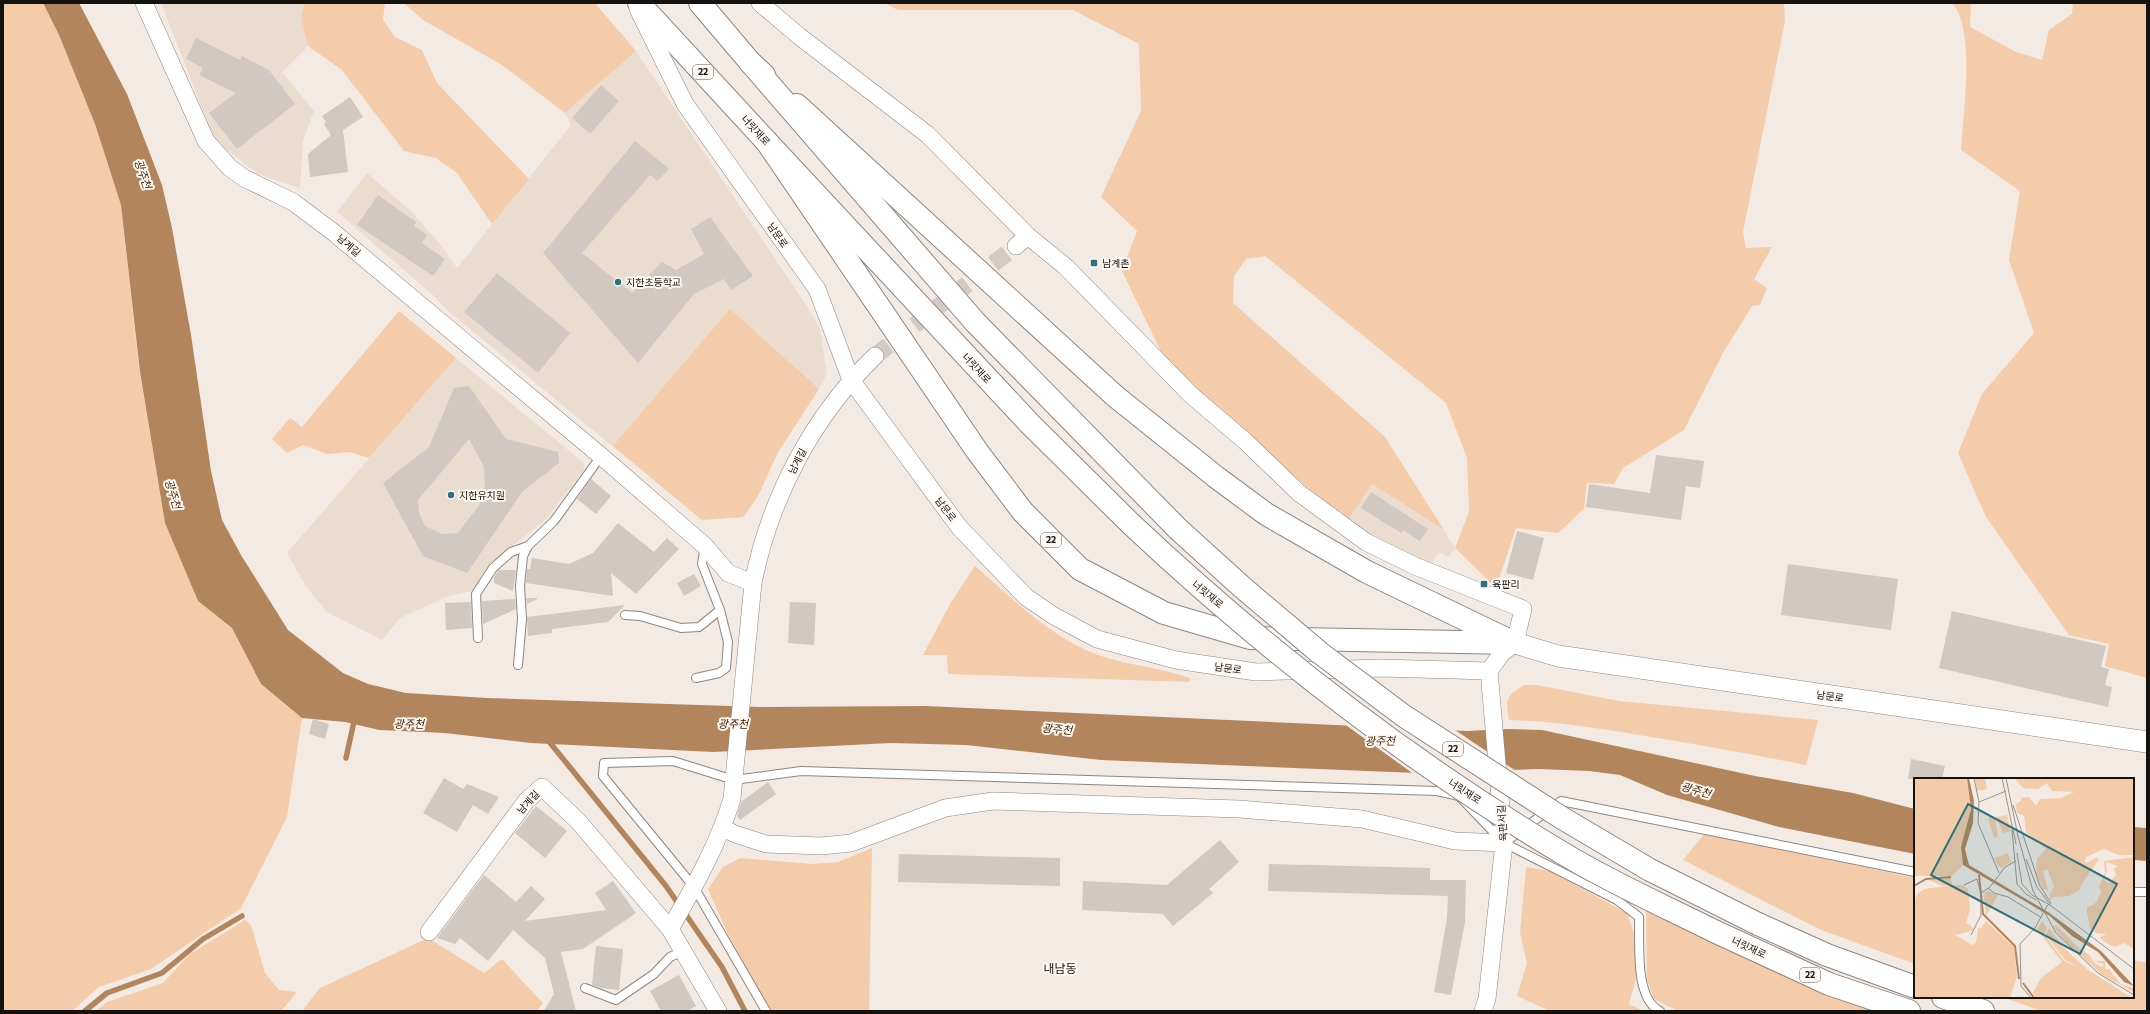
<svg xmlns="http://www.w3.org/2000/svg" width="2150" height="1014" font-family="Commissioner,'Noto Sans KR',sans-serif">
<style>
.built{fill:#ebdcd0}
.green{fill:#f5cca9}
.water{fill:#b2855d}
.pier{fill:#f3eae3}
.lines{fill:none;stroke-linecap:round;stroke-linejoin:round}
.stream{stroke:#b2855d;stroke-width:5.5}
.building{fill:#d0c8c1;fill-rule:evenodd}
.minor-tunnel{stroke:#d2cac3;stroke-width:17;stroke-dasharray:17 8;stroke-linecap:butt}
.service-casing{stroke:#8e867f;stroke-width:10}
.minor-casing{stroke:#8e867f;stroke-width:18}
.tertiary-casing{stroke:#8e867f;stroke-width:22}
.primary-casing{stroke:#8e867f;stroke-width:24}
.trunk-casing{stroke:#8e867f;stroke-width:24}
.service{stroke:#fff;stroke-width:8}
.minor{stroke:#fff;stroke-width:17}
.tertiary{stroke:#fff;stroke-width:21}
.primary{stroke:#fff;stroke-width:22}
.trunk{stroke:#fff;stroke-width:22}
.trunk-bridge-casing{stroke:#8e867f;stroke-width:24;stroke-linecap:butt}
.trunk-bridge{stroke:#fff;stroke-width:22}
.poi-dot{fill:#2b717f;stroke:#fff8f2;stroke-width:1.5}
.labels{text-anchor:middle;stroke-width:4;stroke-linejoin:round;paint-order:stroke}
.shield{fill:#fff8f2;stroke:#5b5854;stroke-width:1}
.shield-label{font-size:9px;font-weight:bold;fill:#151310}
.street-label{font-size:10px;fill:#151310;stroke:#fff8f2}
.poi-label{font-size:10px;fill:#151310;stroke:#fff8f2;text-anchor:start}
.water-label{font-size:11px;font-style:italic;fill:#432402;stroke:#fff8f2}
.quarter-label{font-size:12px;fill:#151310;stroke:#fff8f2}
.inset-river{fill:none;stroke:#b2855d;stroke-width:2}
.inset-road{fill:none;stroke:#9a948f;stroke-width:1}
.view{fill:#2b717f;fill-opacity:0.15;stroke:#2b717f;stroke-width:2}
.inset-edge{fill:none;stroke:#151310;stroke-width:2}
</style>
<rect width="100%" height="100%" fill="#f3eae3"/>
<path class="built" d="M161,3H304L301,18L308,46L282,72L314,111L303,140L300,188L258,174L215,141Z
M636,51L808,308L820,329L827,373L819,389L778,452L758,496L743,517L702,520L447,310L434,296L337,212L367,173L410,210L440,244L457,268L571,125L565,113Z
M456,358L584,463V470L545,520L497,559L484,572L475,590L449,596L400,618L382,640L327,612L305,585L287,553Z
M1372,484L1444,530L1455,548L1448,557L1439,552L1431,565L1378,542L1348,520Z"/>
<path class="green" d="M3,3H43L59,35L95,124L121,205L139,368L165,523L198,601L232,628L261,684L302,718L287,817L241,908L151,969L99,987L72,1011H3Z
M304,3H385L383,20L395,37L422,50L437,83L529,179L492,224L457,173L436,158L404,151L342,70L308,46L301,18Z
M404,3H595L636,51L565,113L502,65L423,20Z
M884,3H1784L1785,21L1743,232L1746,248L1772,247L1754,279L1767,288L1760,305L1752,306L1723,353L1684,430L1623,468L1614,484L1587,483L1584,509L1558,533L1516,528L1496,588L1455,548L1469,512L1467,458L1446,403L1265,256L1246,259L1234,276L1233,303L1385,437L1444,530L1372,484L1348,520L1306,486L1166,362L1122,271L1137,231L1101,197L1141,111L1139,44L1073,10H898Z
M1952,3H1971L1970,27L2016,52L2042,60L2049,30L2072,14L2073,3H2147V678L2105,666L2109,644L2069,635L1986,517L1958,453L1982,394L2034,333L2009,260L2020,191L1961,150C1963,116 1976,28 1952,3Z
M730,309L819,389L778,452L758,496L743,517L702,520L613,446Z
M399,311L456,358L369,458L349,452L327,454L303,445L287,453L272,439L290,418L302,427Z
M975,566C1013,599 1050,637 1098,655C1128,665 1160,668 1190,678V682L948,674L947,655H923L950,604Z
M1524,685H1537L1619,701L1818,720L1806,765C1751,754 1695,744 1639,735C1596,728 1553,721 1509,720C1506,699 1505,697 1524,685Z
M1705,833L1915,878V964L1821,930L1683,860Z
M872,848L869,1011H769L727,932L708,889L723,867L740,858L812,864L838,862Z
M1526,867L1549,871L1627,913L1634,933L1636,978L1629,1004L1643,1011H1550L1517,996L1527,963L1520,933Z
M1646,906L1874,1011H1678L1654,999L1647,980Z
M245,920L251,925L265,973L279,990L297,992L281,1011H96L107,1002L163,983L190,954Z
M428,938L484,973L502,959L543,1003L537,1011H302L320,988Z
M2133,960L2147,963V1011H2041L2003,997H2133Z"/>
<path class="water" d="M43,3H79L127,94L162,185L172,228L191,335L211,471L222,520L241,555L288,630L343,673L368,684L406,693L487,698L760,707L925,706L1467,731L1508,729L1542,730L1755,776L1853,793L1915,809V854L1779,827L1667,795L1620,775L1589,771L1539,769L1418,773L1367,771L1101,760L966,745L891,743L713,752L531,743L445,733L379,730L345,722L302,718L261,684L232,628L198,601L165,523L140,372L121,205L95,124L59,35Z
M2133,827L2147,828V861L2133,860Z"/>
<path class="pier" d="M1343,723L1452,728L1516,771L1415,775Z"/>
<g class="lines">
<path class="stream" d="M547,739L666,886L722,967L745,1011
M346,758L355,717
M85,1011L107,993L162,973L203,939L242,916"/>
</g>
<path class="building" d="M196,38L240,60L242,56L269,70L295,104L237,149L209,113L236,93L199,75L203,68L186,59Z
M601,85L619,101L590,134L572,118Z
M350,97L363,117L343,130L348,172L310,177L308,154L331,135L324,124L326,122L322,116Z
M635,141L669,169L657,181L650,175L582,253L632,293L662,262L676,270L704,254L691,229L710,217L753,276L731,290L724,279L694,294L638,363L543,253Z
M378,195L416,222L414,226L427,235L422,243L445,259L433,276L357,225Z
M497,273L570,333L538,373L464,312Z
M469,386L506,439L558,452L559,463L522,492L467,573L423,556L383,483L429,447L454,388ZM469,439L484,467L485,488L480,504L458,533L442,534L425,526L419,513L418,500Z
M1656,455L1704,461L1700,488L1686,486L1681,520L1586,507L1589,484L1650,493Z
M591,479L611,496L596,514L577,499Z
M1371,492L1428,529L1420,541L1403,530L1401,533L1361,508Z
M618,523L654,552L667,538L679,549L636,594L611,573L613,596L526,583L527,569H530L532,558L569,564L593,553Z
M1517,531L1544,538L1533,580L1506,573Z
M1788,564L1898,579L1891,630L1781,615Z
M499,570H516L513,591L494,583V577Z
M694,574L701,586L684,596L677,583Z
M526,598H537V599L527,604Z
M515,599L516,609L483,624L482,601Z
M471,602L472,628L446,630L445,603Z
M790,602L816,603L814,645L788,643Z
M625,605L608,622L552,629V633L528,636L527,617Z
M1952,611L2106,646L2101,667L2109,669L2105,685L2112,687L2108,707L1939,668Z
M313,719L329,724L325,739L309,734Z
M1911,759L1945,766L1942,779H1908Z
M444,778L463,789L467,784L499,797L488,814L473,805L457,832L423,813Z
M768,782L776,794L740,820L737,816L741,802Z
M536,806L567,831L545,858L515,833Z
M1220,840L1239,862L1209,889L1213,893L1173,926L1163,914L1082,910L1083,881L1167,885Z
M899,854L1060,858V886L898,882Z
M1269,864L1430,868V880H1466L1465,922L1451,995L1434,992L1447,918L1448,896L1268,891Z
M484,875L516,902L531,886L545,899L525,921L606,910L595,893L613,881L636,913L583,949L561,952L576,1011H544L554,994L545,958L513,930L488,961L460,938L455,944L437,938Z
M596,946L623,949L619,990L601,988L592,985Z
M679,975L696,1006L687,1011H661L650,991Z"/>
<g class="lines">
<path class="minor-tunnel" d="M875,356L1016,246"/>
<defs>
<path id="service" d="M625,615L640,616L681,628L699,627L720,610
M478,638L476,594L493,568L511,552L528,546
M518,665L522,619L520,586L523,556L528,546L554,521L601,456
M696,678L719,673L726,668L728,642L720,610L702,564L705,546
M1504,843L1617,900L1639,917C1640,943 1634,998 1660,1011
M2133,892H2147
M585,988L616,1000L654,974L670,957L683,951
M766,1011L694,887L603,776L604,763L673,761L734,780L801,771L1437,791L1459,796L1504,843L1561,801L1915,872"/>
<path id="minor" d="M144,3L206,141L230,168L244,178L293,202L333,232L601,456L705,546L728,573L753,583
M760,3L799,36L928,135L1028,236L1066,267L1191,395L1245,441L1299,493L1366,542L1415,566L1523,609L1515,643L1502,653L1489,671L1504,843L1487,999L1483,1011
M638,9L685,104L817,289L851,380L959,527L1026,597L1054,616L1097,639L1176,660L1256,672L1380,668L1489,671
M1016,246L1028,236
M723,828L735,834L766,844L821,846L851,843L945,808L993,801L1239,809L1362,819L1455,841L1504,843
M670,929C694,887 718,845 732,799L753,583C770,498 812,417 875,356
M429,932L527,800L542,787L578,821L670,929L718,1011"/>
<path id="tertiary" d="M1515,643L1558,656L2147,742"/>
<path id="primary" d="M639,3L767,142L977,451L1023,512L1080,569L1164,613L1250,638L1515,643
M700,3L750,62L764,75
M797,105L1115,396L1216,477L1266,514L1367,572L1508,640"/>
<path id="trunk" d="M750,62L975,322L1178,529
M767,142L1030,424L1131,524
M1758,924L1827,955L1915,987
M1714,931L1829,984L1909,1011
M1943,997L1983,1011"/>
</defs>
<use href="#service" class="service-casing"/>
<use href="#minor" class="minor-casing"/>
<use href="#tertiary" class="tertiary-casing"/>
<use href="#primary" class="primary-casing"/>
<use href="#trunk" class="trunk-casing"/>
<use href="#service" class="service"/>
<use href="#minor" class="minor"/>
<use href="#tertiary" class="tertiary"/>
<use href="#primary" class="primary"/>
<use href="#trunk" class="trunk"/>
<defs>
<path id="trunk-bridge" d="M1131,524C1263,648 1408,761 1564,854C1612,883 1664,906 1714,931
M1178,529L1242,587L1320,653L1404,716L1562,818L1650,870L1758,924"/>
</defs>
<use href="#trunk-bridge" class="trunk-bridge-casing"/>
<use href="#trunk-bridge" class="trunk-bridge"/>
</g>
<g class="poi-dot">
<rect x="1090" y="259" width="8" height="8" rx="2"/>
<circle cx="618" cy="282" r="4"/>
<circle cx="451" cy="495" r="4"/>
<rect x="1480" y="580" width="8" height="8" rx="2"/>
</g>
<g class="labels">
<g class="shield">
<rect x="693" y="65" width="20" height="14" rx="3"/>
<rect x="1041" y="533" width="20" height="14" rx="3"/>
<rect x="1443" y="742" width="20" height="14" rx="3"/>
<rect x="1800" y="968" width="20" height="14" rx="3"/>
</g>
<g class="shield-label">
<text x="703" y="75">22</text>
<text x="1051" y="543">22</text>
<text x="1453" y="752">22</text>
<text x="1810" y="978">22</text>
</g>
<g class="street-label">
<text transform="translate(756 130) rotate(47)" y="4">너릿재로</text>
<text transform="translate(778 235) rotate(55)" y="4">남문로</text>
<text transform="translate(349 245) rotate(41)" y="4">남계길</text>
<text transform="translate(977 368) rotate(47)" y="4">너릿재로</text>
<text transform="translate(797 461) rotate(-63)" y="4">남계길</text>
<text transform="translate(946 509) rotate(53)" y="4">남문로</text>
<text transform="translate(1208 594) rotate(40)" y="4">너릿재로</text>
<text transform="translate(1228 668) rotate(8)" y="4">남문로</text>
<text transform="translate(1830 696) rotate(8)" y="4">남문로</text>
<text transform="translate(1465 791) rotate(33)" y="4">너릿재로</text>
<text transform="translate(528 802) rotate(-47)" y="4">남계길</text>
<text transform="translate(1502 823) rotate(-94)" y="4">육판서길</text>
<text transform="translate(1749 947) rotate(25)" y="4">너릿재로</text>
</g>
<g class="poi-label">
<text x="1102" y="267">남계촌</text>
<text x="626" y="286">지한초등학교</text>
<text x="459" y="499">지한유치원</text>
<text x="1492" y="588">육판리</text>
</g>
<g class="water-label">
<text transform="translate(143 174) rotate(71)" y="4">광주천</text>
<text transform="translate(173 494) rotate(73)" y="4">광주천</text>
<text x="409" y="728">광주천</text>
<text x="733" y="728">광주천</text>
<text transform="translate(1057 729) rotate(5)" y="4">광주천</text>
<text transform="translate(1380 741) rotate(-1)" y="4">광주천</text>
<text transform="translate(1696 790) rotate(16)" y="4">광주천</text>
</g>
<g class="quarter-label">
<text x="1060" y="973">내남동</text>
</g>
</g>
<g transform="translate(1914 778)">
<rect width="220" height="220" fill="#f3eae3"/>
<path d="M0,0H53L57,23L56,39L47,69L49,87L38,98H0ZM61,0H71L73,11L63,13ZM100,0H220V77H205L190,71L172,79L170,83L173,85L181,80L185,81L167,107L166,112L155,118L140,119L136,122L135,118L140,108L133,91L129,93L135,116L132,111L129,112L122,94L123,81L132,71L112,54L110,38L103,35L102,26L107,23V20L115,19L122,28L126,21L147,20L160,14L138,13L133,5L124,11L109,10ZM76,37L81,41L84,58L80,60L74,41ZM93,37L97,53L89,55L82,39ZM94,75L97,84L87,90L84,88L80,80ZM220,79V171L210,165L201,169L192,165L186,160L192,156L182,155L176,150L173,135V130L183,124L187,114L185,109L191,95L190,83ZM192,84L204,88L200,91L202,97L194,106L190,101L193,93ZM37,99L38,106L36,107L28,108L15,102ZM40,107H49L54,111L56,132L52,145L55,146L60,152L41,157L58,167L62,165L64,150H67L72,143L100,169L103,199L96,220H0V126L3,116L10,111ZM74,113L84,117L72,138L70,118L71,114ZM128,143L133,150L130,156L150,183L165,189L151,182L132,157L135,150L149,169L173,191L218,220H121L119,215L127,200L148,184L123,151ZM142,147L165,170L177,178L178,181L182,186L188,189L190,186L183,184L178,178L183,183H191V191H195L206,206L220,210V214L187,196L146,158L139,148Z" fill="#f5cca9" fill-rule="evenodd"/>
<path d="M53,0H55L60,23L59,45L51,71L55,87L134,134L187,173L220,208L210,204L184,174L158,158L136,138L49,87L47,69L57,31Z" fill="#b2855d"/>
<path class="inset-river" d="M65,97L69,136L101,168L105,201M0,108L12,101L37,99M109,205L120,220"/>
<path class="inset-road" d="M60,0L65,24L64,45L85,95M88,0L102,66M92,0L104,58M65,24L92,13M99,27L126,108L137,125L133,128L121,150L106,166L107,208L117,220M98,52L103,106L112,116L122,122M104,58L119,113L142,155L184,195L220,217M103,75L108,106L118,117L136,127M112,81L123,109L135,125M50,107L63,101L67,116V137L57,157M74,110L80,115L94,119L128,140M67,115L76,109L91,89L102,83M136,127L220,191"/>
<path class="view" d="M54,26L203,106L166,176L17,97Z"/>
<rect width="220" height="220" class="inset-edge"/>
</g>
<rect width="2150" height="1014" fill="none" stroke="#151310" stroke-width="8"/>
</svg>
